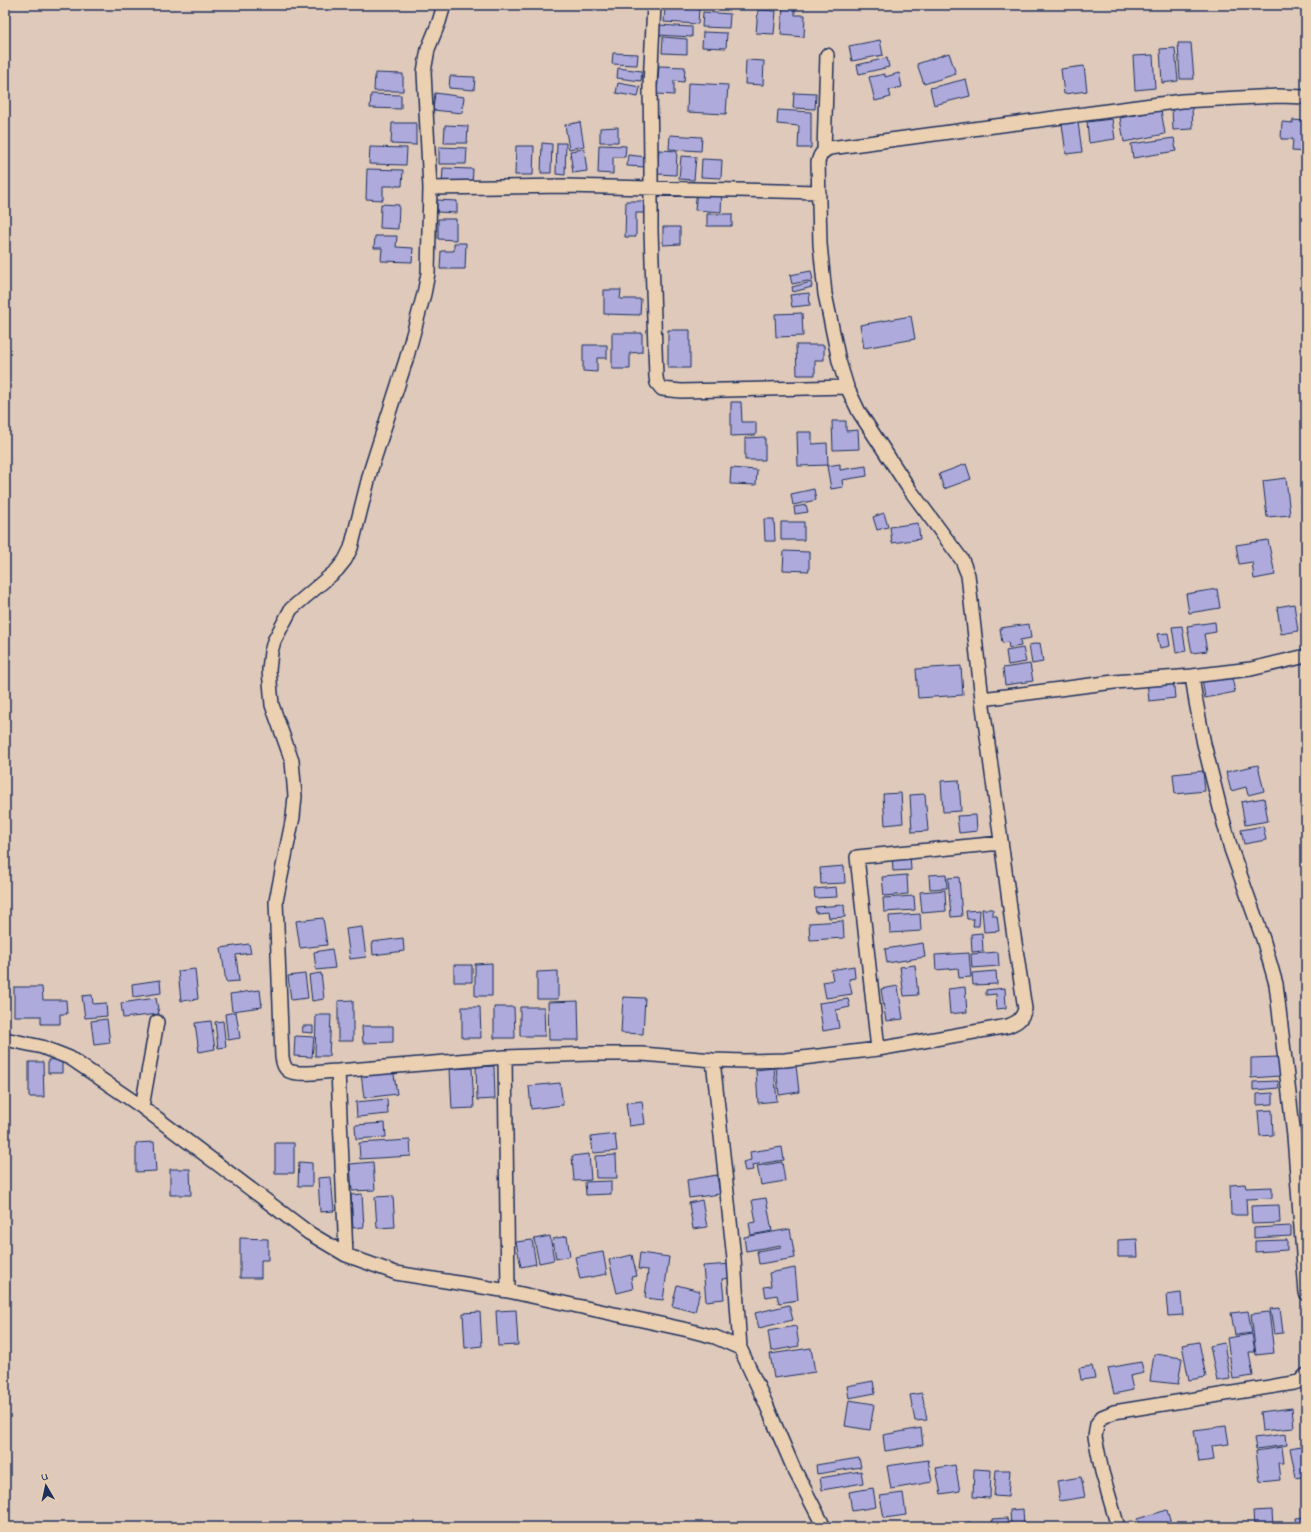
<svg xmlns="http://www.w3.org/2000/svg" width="1311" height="1532" font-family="'Indie Flower',sans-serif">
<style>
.building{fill:#aeabdc;stroke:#1b2f5e}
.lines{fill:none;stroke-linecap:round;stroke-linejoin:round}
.minor-casing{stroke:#1b2f5e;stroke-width:16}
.minor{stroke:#ebd0b2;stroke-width:13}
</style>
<rect width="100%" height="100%" fill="#dfc9ba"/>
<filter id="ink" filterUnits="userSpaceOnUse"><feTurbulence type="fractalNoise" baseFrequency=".025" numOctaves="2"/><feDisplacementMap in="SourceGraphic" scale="8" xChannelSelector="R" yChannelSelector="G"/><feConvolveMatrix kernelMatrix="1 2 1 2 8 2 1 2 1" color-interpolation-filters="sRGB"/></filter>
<g filter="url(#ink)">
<path class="building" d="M606,5H632V10H606Z
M665,6L699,8L698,24L664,22Z
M783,6H795V15H805L804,37L781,35Z
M758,10L776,11L774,34L756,33Z
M703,12L730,14L729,28L702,27Z
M658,25L692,27V37L658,35Z
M703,32L727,33L726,48L702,47Z
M663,37L687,39V54L662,53Z
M880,40L883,55L852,61L849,46Z
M1178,43H1191L1194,79H1180Z
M1175,48L1178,81L1162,83L1160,49Z
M613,53L638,54L637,65L612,64Z
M949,53L956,74L924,84L917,64Z
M1153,55L1155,88L1135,90L1133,56Z
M887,58L889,67L859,74L857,65Z
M746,60L764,61L763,85L745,84Z
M659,66L685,67L684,82L674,81V95L657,94Z
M1084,66L1087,91L1064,94L1061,69Z
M618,68L642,71L641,81L617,78Z
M375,73L403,74V91H374Z
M899,73L902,87L889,90L891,97L875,101L869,77L885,74V77Z
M450,76L475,77L474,90L449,88Z
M966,79L970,96L934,105L930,88Z
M618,83L640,87L638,97L616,93Z
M688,83L728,85L726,114L687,112Z
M435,93L464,97L462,113L433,110Z
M794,93L816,94L815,109L793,108Z
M371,94L401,95V109L370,108Z
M1192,107L1193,129L1173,130L1172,108Z
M778,110L811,112V148H798L799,126L777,124Z
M1161,110L1165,134L1124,142L1120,118Z
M1112,119L1115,139L1089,143L1087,122Z
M1293,120L1306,121V152L1292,151L1293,139H1281L1282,122L1293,123Z
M580,122L584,146L569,149L565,125Z
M1078,122L1082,152L1066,154L1062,124Z
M392,123H416V145L391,144Z
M445,125L468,126L467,143H444Z
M618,127V142H600V128Z
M670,135L702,137L701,151L669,149Z
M1174,138L1176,151L1133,158L1131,144Z
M542,143L552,144L551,173H541Z
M557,143H566L565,175L556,174Z
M599,145L626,146L625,157H613V174L598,173Z
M516,146H534L533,175H515Z
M370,147L407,148L406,165L369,164Z
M439,147L467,148L466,164H439Z
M584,149L587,171L573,173L570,151Z
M659,150L677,151L676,175L657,174Z
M628,155L647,157L646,167L627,166Z
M681,156L696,157L694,180L679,179Z
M702,159L722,160L721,178L701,177Z
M443,168L473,169L472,186L442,185Z
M367,169L403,170L402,186H383V200L366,199Z
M697,189L722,191L721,212L695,210Z
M437,200L457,201V213L437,212Z
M626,201H644V213H636V237H625Z
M381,204L399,205L398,229L380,228Z
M707,214H732V226H707Z
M438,219H456V240L438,239Z
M663,227H680V244L663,245Z
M375,236H397L396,247L413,248L412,262L381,261L382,248H374Z
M454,243H466L465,269H440L441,251H454Z
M811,271L813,280L792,284L790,275Z
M811,282L812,287L793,292L792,287Z
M604,290H621L620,299H641L640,315L604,314Z
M809,293L810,305L792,307L790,295Z
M802,313L803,336L776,337L775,314Z
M911,316L915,339L864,348L860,325Z
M668,330H690V368H668Z
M612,333H642V352L630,353V369H612Z
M583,345H607V358H597V372L583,371Z
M796,345H824V360H815V375H797Z
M731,402H741L742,422H756V435L731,436Z
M832,421H846V431L858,430L859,449L833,450Z
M797,432H812V444L827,443L828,465L798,466Z
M765,437V460H745V438Z
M840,464V470L866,466L867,476L842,480L843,487L831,489L827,466Z
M966,464L971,479L944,489L939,474Z
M731,468L757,470L756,485L730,484Z
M1286,478L1290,515L1267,517L1263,481Z
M814,489L816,500L793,505L791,494Z
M1301,497H1306V524L1303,525Z
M806,505L808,512L795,514L794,507Z
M884,513L888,527L877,530L873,517Z
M764,519H774L775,541H765Z
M781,522H804V540H781Z
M918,523L920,539L892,543L890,527Z
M1268,540L1275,575L1254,579L1252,562L1239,564L1236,545Z
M784,551L809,552V571L783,570Z
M1217,589L1220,608L1189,613L1186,594Z
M1294,604L1298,631L1281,634L1277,607Z
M1215,622L1216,632L1204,634L1207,651L1192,653L1187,626Z
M1029,624L1031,638L1020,640L1021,646L1009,648L1008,642L1002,643L1000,628Z
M1182,626L1186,651L1176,653L1172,627Z
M1168,633L1170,646L1160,648L1157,634Z
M1040,643L1043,662L1032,664L1029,645Z
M1023,648L1026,662L1008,665L1006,651Z
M1030,664L1033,681L1005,685L1003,668Z
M961,666L963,695L918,698L916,669Z
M1231,673L1235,692L1205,698L1202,678Z
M1173,678L1175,698L1149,701L1147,681Z
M1258,765L1264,791L1248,795L1246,787L1231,791L1226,772Z
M1203,771L1205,791L1175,794L1173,774Z
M959,780L961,811L943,812L941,781Z
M901,793L903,823L885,825L883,794Z
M925,794L928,831L912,832L910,795Z
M1264,798L1268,821L1245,825L1241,802Z
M976,815L977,831L959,833L957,816Z
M1263,826L1266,840L1244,844L1241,830Z
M910,854L911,870L893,871L892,855Z
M844,866L845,883L821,884L820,868Z
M946,874L947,888L930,889L929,875Z
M907,875L908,894L884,896L882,877Z
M959,877L962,916L951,917L948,878Z
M836,887L837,897L815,898L814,889Z
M945,890L946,911L922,913L920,892Z
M914,896L915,910L884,912L883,898Z
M844,905L845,917L829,918L828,912L816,913L815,907Z
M982,909H993V916H997L999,931L984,932Z
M980,910L979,926H973L974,919H967L966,911Z
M920,914L921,931L890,933L889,916Z
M323,918L327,945L300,948L296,921Z
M843,921L844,938L810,940L809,923Z
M362,927L366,957L350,959L346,929Z
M982,933L983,951L972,952L971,934Z
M403,938L404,951L373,955L372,942Z
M923,943L925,957L887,963L885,949Z
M249,944L251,953L236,955L239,981L226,982L221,948Z
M332,949L335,968L316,970L314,952Z
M998,952L999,966L972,968L971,954Z
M969,953L971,977L959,978L958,968L936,970L935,955Z
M492,963V996H475V964Z
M454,965H472V982H454Z
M915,965L918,995L904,996L900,967Z
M854,966L855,978L849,979L852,994L826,998L823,982L833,980L831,970Z
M195,969L198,999L181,1001L178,971Z
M558,971V999H537V972Z
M996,971L997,984L973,985L972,973Z
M321,973L324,999L312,1001L309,975Z
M305,974L308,998L291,1000L288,976Z
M160,980L161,993L133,997L132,984Z
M898,986L903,1019L886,1021L881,989Z
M14,987H42L43,1000H66L67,1014H60V1024H41V1016H14Z
M965,987L967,1012L950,1014L948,989Z
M1005,988L1006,1008L997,1009L996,994L986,995V990Z
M260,990L262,1007L232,1011L230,994Z
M92,995L93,1004L106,1003L107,1016L85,1018L82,996Z
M623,997L645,998L643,1034L621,1033Z
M156,998L159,1014L123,1018L121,1003Z
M848,999L850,1007L836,1010L839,1028L823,1031L819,1003Z
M353,1000V1041H338V1001Z
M578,1001L579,1040H549L548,1002Z
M462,1007H480L481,1038H462Z
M494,1007H514L515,1038H494Z
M520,1007H544L545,1036H520Z
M236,1012L240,1038L228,1040L225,1014Z
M316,1015H331L329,1056H315Z
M107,1019L110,1043L94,1045L91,1021Z
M211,1021L215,1049L199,1052L195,1023Z
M223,1021L226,1047L218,1048L215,1022Z
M303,1026H313V1033L302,1032Z
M362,1026H393V1042L363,1043Z
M295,1036L314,1037L312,1057L294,1056Z
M1279,1057L1280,1076L1251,1078V1058Z
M62,1059V1073H48V1060Z
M29,1062H43L44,1097H29Z
M796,1065L799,1092L779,1095L776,1067Z
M494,1066L495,1099L477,1100L476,1067Z
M393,1068L397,1094L364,1098L361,1073Z
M472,1068L474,1108L452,1109L450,1069Z
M774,1068L777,1101L758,1103L756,1070Z
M1303,1071H1306V1083H1304Z
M1278,1081L1279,1088L1253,1090V1082Z
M560,1083L563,1105L531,1109L529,1086Z
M1273,1093V1104L1257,1105V1094Z
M387,1099L388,1114L357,1117L356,1102Z
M642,1101L645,1124L629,1126L626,1103Z
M1272,1110L1273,1135L1260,1136L1258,1111Z
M385,1123L386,1137L356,1139L355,1125Z
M615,1134L617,1151L593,1153L591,1137Z
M410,1140L411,1156L360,1159L359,1143Z
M154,1142L156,1171L136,1172V1143Z
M275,1143H294V1173H275Z
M782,1147L784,1160L752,1165L753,1170L745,1171L743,1162L751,1160L750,1152Z
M589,1154L591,1180L574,1181L572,1156Z
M616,1155L617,1178H596L595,1156Z
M299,1162L312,1163V1186H298Z
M373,1162L375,1190L352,1191L350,1164Z
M782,1162L785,1181L761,1185L757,1166Z
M170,1169H190L191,1195H170Z
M717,1175L720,1194L689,1198L687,1180Z
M331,1177L334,1211L320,1212L318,1178Z
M611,1181V1194L586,1195L585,1182Z
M1245,1184L1246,1188L1272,1187V1198L1246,1199L1247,1215H1231L1230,1185Z
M362,1194L364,1227L353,1228L351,1195Z
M393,1196L395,1227L377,1228L375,1197Z
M766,1198L772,1231L751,1235L749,1223L756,1222L752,1200Z
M702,1200L707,1227L693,1229L689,1203Z
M1279,1205L1280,1223L1252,1224L1251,1206Z
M1291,1226V1236L1254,1238V1228Z
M790,1229L795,1258L759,1264L757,1251L781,1247V1245L746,1251L744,1237Z
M550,1236L554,1260L539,1263L534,1239Z
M567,1236L570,1256L556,1259L553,1239Z
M240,1238L268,1239V1260H261V1278H240Z
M1137,1239L1138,1257H1118V1240Z
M532,1240L536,1264L521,1267L516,1242Z
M1287,1240V1250L1255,1252V1241Z
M603,1252L607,1274L580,1279L575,1257Z
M640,1253L669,1257L663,1300L645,1298L648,1270L638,1269Z
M632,1255L637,1276L631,1277L633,1289L617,1293L609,1260Z
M731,1264L732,1278L722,1279L724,1299L706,1301L703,1266Z
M795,1268L798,1300L779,1303L777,1295L766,1297L764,1287L771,1286L769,1273Z
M677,1285L700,1291L695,1312L672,1306Z
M1181,1293L1183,1315L1168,1316L1166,1295Z
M789,1305L793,1320L759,1328L755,1313Z
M1280,1308L1283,1333L1274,1334L1270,1309Z
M516,1310L518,1345L498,1346L496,1311Z
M1248,1311L1252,1333L1235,1335L1231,1313Z
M480,1312L482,1346L465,1348L463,1313Z
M1269,1312L1274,1353L1256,1355L1251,1314Z
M796,1326L799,1346L771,1351L768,1331Z
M1252,1334L1255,1352H1249L1253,1376L1233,1379L1227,1338Z
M1199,1342L1206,1377L1189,1380L1182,1345Z
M1224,1343L1230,1379L1217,1381L1210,1346Z
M811,1348L815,1372L774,1378L770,1354Z
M1154,1354L1182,1358L1178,1384L1150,1381Z
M1141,1362L1144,1373L1130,1376L1133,1390L1114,1394L1108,1368Z
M1092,1366L1095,1378L1081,1380L1079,1368Z
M873,1381L875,1393L849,1398L847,1386Z
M922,1393L927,1420L915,1421L910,1395Z
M849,1400L874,1404L870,1430L845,1426Z
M1292,1408L1294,1428L1262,1431L1260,1412Z
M1226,1426L1229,1444L1212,1446L1214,1460L1199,1462L1194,1430Z
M921,1428L923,1445L885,1451L883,1435Z
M1286,1434L1287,1445L1256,1449L1254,1438Z
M1306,1445V1476L1296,1478L1290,1448Z
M1282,1447L1284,1463H1278L1280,1480L1260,1482L1256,1451Z
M859,1458L861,1467L817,1474L816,1465Z
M928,1460L932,1482L891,1489L887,1466Z
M955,1465L960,1491L941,1494L936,1468Z
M974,1469L991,1470L990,1498L973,1497Z
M996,1470H1010L1008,1497L994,1496Z
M861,1471L863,1483L822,1490L820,1478Z
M1081,1477L1085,1497L1060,1501L1057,1481Z
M873,1488L876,1507L852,1511L849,1492Z
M903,1493L906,1515L884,1518L880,1496Z
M1023,1509L1024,1527H1011L1010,1510Z
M1167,1510L1171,1524L1160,1527H1139L1137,1519Z
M1272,1510L1273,1527H1254L1253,1511Z
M1306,1517V1527H1297L1296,1518Z
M1007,1518L1008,1527H993L992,1519Z
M970,1522L971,1527H945V1526Z
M987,1523L988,1527H973V1525Z
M1106,1523L1107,1527H1090Z"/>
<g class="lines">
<defs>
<path id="minor" d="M654,5L650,85L651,163V231L656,377L657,383L662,389L681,391L847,387
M824,150L827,55
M430,188L564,186L819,192
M1306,656L1251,669L1192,676L1196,702L1204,744L1222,816L1231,849L1263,939L1276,984L1294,1136L1306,1293
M982,699L968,575L962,560L910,490L859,412L847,387L839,361L825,294L820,244L818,162C820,155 822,151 830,148L1182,101L1279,96L1306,97
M5,1039L42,1047L70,1058L142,1107L309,1233L346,1255L396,1273L508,1291L688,1330L715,1337L740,1348L766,1404L793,1467L824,1527
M878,1049L857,857L1001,843
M505,1057L508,1291
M713,1060L734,1259L740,1348
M338,1071C326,1071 300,1076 289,1071C284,1068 283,1063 282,1057L276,901L293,817L295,796L292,761L272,705L269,670L271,652L274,641L291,609L337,570L345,560L351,548L371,469L406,360L424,294L428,273L430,188L424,72L428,49L439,22L444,5
M142,1107L157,1022
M346,1255L338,1071L505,1057L590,1054H642L713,1060L745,1061L785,1060L878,1049L1008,1026C1018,1022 1022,1019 1025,1009L1012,923L982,699L1114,682L1192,676
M1118,1527L1102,1472L1095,1437L1097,1424L1102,1417L1114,1412L1294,1383L1300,1381L1306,1375"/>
</defs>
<use href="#minor" class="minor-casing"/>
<use href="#minor" class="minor"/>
</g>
</g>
<rect width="1311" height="1532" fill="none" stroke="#ebd0b2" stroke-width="20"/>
<rect x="10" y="10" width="1291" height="1512" fill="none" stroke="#1b2f5e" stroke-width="1.5" filter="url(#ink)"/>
<g transform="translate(46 1486) rotate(351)" stroke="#ebd0b2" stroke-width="3" paint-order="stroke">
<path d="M0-3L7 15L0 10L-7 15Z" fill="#1b2f5e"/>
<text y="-6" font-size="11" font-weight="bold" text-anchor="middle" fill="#1b2f5e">U</text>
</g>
</svg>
